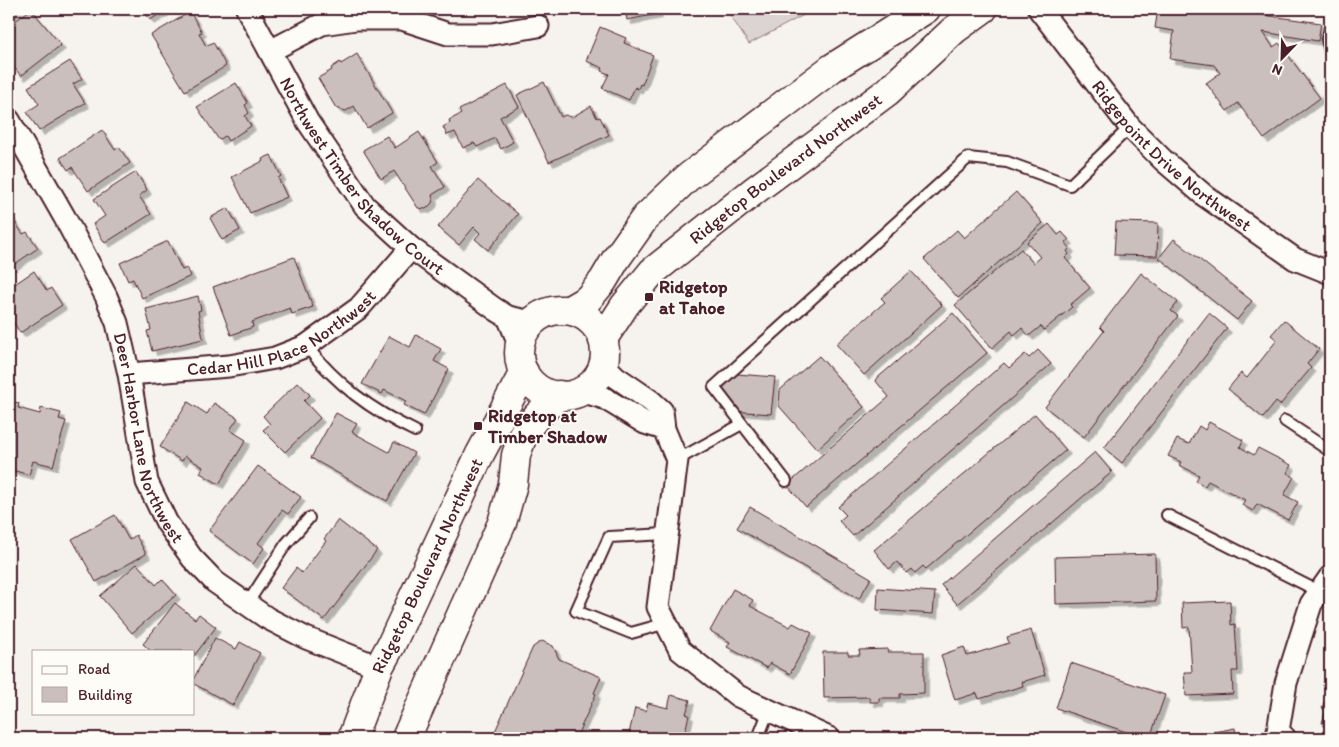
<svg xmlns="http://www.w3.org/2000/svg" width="1339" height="747" font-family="Itim,sans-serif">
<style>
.green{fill:#dcd4d2;stroke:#937a7e}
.building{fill:#cbbfbe;stroke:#4a1f2b;filter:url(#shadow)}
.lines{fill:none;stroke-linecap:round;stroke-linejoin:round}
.service-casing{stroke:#4a1f2b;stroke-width:14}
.minor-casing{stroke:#4a1f2b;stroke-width:25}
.secondary-casing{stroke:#4a1f2b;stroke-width:31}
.service{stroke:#fdfcf7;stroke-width:10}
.minor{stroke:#fdfcf7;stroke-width:21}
.secondary{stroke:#fdfcf7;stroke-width:28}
.poi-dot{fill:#4a1f2b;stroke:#fdfcf7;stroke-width:2}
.labels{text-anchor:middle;stroke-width:4;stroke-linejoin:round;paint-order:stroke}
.street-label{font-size:18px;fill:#4a1f2b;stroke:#fdfcf7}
.poi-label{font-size:18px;font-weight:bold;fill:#4a1f2b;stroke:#fdfcf7;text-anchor:start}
</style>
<defs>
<filter id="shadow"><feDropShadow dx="4.5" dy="4.5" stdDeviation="0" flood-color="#0004"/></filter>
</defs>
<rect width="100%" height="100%" fill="#f6f3ef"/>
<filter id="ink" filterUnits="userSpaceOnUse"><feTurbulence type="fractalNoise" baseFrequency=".02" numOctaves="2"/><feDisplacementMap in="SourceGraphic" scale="10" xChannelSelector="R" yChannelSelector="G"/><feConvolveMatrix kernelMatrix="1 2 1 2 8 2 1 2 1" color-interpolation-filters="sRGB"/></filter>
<g filter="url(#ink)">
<path class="green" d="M726,9H815L749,44Z"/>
<path class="building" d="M9,9H20L9,17Z
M31,9L61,45L21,76L9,61V26Z
M143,9H168L150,20Z
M625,9H657L658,14L627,20Z
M1158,9H1271L1263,15L1321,23L1318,41L1263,32L1273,47L1279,43L1320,98L1264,139L1238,103L1227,111L1206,83L1220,73L1214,65L1170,59L1174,31L1155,28Z
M190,12L202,32L199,33L206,46L213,42L226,66L185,91L151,35Z
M600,27L626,38L624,43L653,55L642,85L640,84L638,89L635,87L629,100L602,88L609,74L601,71L603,68L586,61Z
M357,54L392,113L367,128L354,106L346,111L336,108L318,78L332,70L331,68L340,62L341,64Z
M70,61L82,79L73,84L85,103L39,131L27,112L39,104L28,87Z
M544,82L561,117L565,115L572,117L591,106L597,118L600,117L609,135L549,162L517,95Z
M236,83L248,103L245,105L249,113L245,116L251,126L228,141L225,136L219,140L197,107Z
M507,85L519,107L500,117L513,142L501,149L495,138L477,147L474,143L463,148L455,132L447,135L443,127L450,123L449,120L461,114L459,110Z
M102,130L115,150L119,147L130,163L88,191L72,167L68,170L60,158Z
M419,132L438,162L432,166L445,187L432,195L433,199L432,203L426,209L418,208L394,171L381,179L363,150L387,136L395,148Z
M271,155L281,176L278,178L287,197L250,213L232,177L263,161L262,159Z
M136,172L147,190L139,196L151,214L105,243L93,224L105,216L94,199Z
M478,180L518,214L488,250L475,239L480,233L474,227L459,245L438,227Z
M1016,192L1043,223L958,298L924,259L957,230L964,238Z
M228,208L240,230L222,240L210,218Z
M9,215H10L23,234L27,232L38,248L9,268Z
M1116,222L1158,223L1157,256L1114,255Z
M1049,224L1058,235L1062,232L1069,240L1065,242L1070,248L1067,251L1069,254L1065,258L1090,288L1070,305L1072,307L1044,330L1041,326L1029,336L1022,328L1014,335L1011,331L992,348L955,305L1021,249L1033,263L1040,257L1027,242Z
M1174,239L1252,301L1237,320L1159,258Z
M168,241L182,270L187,268L191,276L142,298L133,279L128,281L120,263Z
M294,257L313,307L292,314L290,308L252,322L253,327L231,335L213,287Z
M34,271L47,291L51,288L62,305L20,333L9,315V288Z
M911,271L942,305L864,375L836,344L885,302L881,298Z
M1141,273L1178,302L1171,311L1178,316L1084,437L1045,407L1104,331L1100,327Z
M198,296L201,310L198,311L203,339L152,351L147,331L151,330L146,309Z
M953,313L987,353L806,507L787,485L889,397L875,380Z
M1209,313L1227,328L1122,463L1104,448Z
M1284,320L1319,349L1307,364L1311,368L1280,405L1276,402L1263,418L1228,389L1241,373L1247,378L1277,340L1271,335Z
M416,335L441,349L434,361L449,369L424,415L404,405L406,401L384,390L382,394L362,384L389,336L410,347Z
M1038,350L1051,364L853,536L839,521L846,515L838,507L1004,363L1009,368L1025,354L1029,358Z
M819,356L864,407L817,449L779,406L780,390Z
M724,373L775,377L771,414L721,410Z
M298,382L310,395L304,401L320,418L285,452L263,430L270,424L263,416Z
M9,401L19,403L18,408L40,414L41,408L61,413L59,419L66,421L53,466L33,461L29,475L9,469Z
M188,402L207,414L214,403L238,418L230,430L246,440L219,484L200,473L203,467L185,456L182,461L160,447Z
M336,413L357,424L352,432L389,452L394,442L414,453L387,501L311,458Z
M1035,414L1066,450L926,569L923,566L915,573L912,569L907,573L897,562L889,569L874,550Z
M1209,422L1243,440L1240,447L1254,455L1258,448L1291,465L1287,473L1294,477L1284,495L1298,502L1288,520L1257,504L1253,511L1242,505L1245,500L1208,481L1205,486L1196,481L1199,475L1179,465L1181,462L1168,456L1177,439L1189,444L1199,426L1205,430Z
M1095,452L1112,472L957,604L941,585Z
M258,466L301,497L288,514L282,510L258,543L264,548L253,564L209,531Z
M750,507L871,578L859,599L737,528Z
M115,515L129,540L136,535L146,554L96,582L72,539Z
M338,520L377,550L324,620L281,588L296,568L302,573L326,541L324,539Z
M1155,554L1156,601L1056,604L1055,557Z
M137,564L156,585L162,579L176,595L132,633L100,596Z
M878,588L935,592L933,614L877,610Z
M733,589L753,600L750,606L790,627L793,623L812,633L790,674L770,663L767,668L727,647L730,642L710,631Z
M1230,601L1231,625L1235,624L1238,671H1232L1233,694L1186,696L1184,672H1192L1189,627L1183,628L1182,603Z
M175,603L195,619L199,614L216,627L194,656V651H151L143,644Z
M1031,630L1045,675L1022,682L1023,686L979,699L977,693L955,700L941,655L964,647L967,656L1009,643L1007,637Z
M215,638L236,649L240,642L260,653L233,705L194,684V678Z
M542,641L553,646L559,659L601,677L594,693L596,694L576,738H492L533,647Z
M888,649L887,652H924V693L900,694V698H879V702H870L869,697L824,698L823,652H848V655H860L859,650Z
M1071,663L1165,695L1150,738H1144L1056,708Z
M1326,676L1330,678V725L1322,723L1326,710L1322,708L1329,688L1323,686Z
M671,695L690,700L686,714L689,715L684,736H687L686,738H628L635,708L646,711L648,703L668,708Z
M1235,728L1236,736L1215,738L1214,732Z"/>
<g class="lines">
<defs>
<path id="service" d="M1330,31L1327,39L1330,52
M306,346C338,385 369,409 415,431
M1285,421L1330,451
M677,460L742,424
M786,481L714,387L968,158L1007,162L1070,185L1130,127
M1167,515L1320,592
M247,604L286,544L309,518
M667,623L631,633L576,611L609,537L667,534
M758,738L769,710"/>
<g id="minor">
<path id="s1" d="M247,9L308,122L365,206L411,248L495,309L508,317L532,322"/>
<path id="s2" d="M1039,9L1130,127L1163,160L1205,196L1295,259L1330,273"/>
<path d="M270,51L322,24L356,19H402L448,34H492L538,26"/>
<path id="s3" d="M9,120L65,218L106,296L117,323L129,374L147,482L167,523L192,558L215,582L267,618L306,638L379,667"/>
<path d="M508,317L520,346"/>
<path d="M603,364L616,377L651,401L662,411L664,429L677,460L658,607L680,650L738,696L829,738"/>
<path id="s4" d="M129,374L229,366L275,358L306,346L359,308L411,248"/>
<path d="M581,391L604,398L645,423L664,429"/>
<path d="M1285,738L1278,731L1286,683L1311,604L1330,577"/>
</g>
<g id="secondary">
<path d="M569,310L588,299L603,281L616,259L645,218L687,178L832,68L926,9"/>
<circle cx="562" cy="353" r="43"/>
<path id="s5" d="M603,339L625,305L652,272L755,190L887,92L954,30L983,9"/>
<path id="s6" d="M352,738L379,667L391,645L480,454L524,372"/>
<path d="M406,738L502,523L513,484L516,455L524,432L537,416L559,395"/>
</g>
</defs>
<use href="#service" class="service-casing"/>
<use href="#minor" class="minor-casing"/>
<use href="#secondary" class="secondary-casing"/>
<use href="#service" class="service"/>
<use href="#minor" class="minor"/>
<use href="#secondary" class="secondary"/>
</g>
</g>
<g class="poi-dot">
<rect x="644" y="292" width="10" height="10" rx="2.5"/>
<rect x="473" y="421" width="10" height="10" rx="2.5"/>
</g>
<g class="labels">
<g class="street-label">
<text dy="6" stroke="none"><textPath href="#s2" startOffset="199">Ridgepoint Drive Northwest</textPath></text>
<text dy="6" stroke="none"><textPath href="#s5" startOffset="252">Ridgetop Boulevard Northwest</textPath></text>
<text dy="6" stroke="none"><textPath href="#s1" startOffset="205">Northwest Timber Shadow Court</textPath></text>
<text dy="6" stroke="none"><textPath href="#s4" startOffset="162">Cedar Hill Place Northwest</textPath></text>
<text dy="6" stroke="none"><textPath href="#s3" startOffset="350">Deer Harbor Lane Northwest</textPath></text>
<text dy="6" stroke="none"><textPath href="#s6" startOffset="188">Ridgetop Boulevard Northwest</textPath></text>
</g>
<g class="poi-label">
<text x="659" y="293">Ridgetop<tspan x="659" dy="21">at Tahoe</tspan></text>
<text x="488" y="422">Ridgetop at<tspan x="488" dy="21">Timber Shadow</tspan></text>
</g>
</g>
<rect width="1339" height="747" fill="none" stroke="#fdfcf7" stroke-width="30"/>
<rect x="15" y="15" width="1309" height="717" fill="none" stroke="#4a1f2b" stroke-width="2" filter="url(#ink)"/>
<rect x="32" y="650" width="162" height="65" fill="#fdfcf7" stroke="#b5a4a5"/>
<rect x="42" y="666" width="25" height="8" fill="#fdfcf7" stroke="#b5a4a5"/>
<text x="78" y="674" font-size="15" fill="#4a1f2b">Road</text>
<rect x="42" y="687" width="25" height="15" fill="#cbbfbe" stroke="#b5a4a5"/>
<text x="78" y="700" font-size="15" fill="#4a1f2b">Building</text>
<g transform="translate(1282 58) rotate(203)" stroke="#fdfcf7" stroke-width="4" paint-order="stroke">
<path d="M0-4L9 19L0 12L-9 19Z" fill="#4a1f2b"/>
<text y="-8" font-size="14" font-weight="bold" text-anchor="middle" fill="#4a1f2b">N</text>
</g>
</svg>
